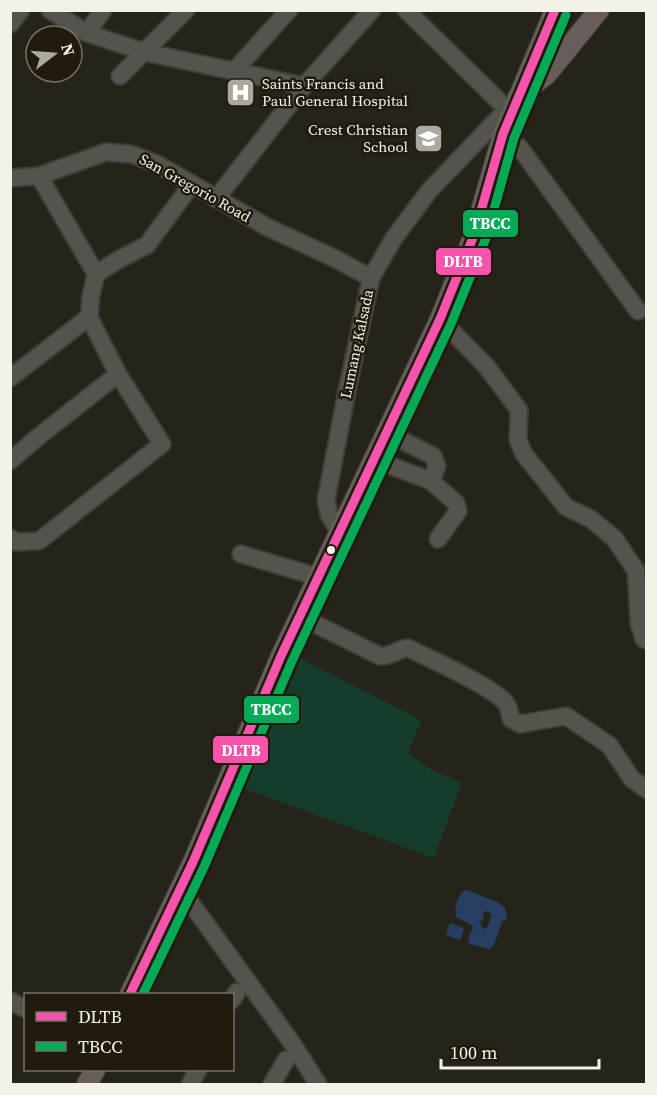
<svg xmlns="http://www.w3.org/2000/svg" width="657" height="1095" font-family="'Source Serif 4',serif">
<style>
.green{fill:#163d2b}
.water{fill:#283f63;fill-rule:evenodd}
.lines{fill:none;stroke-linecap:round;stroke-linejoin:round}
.minor-casing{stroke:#403d38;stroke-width:20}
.major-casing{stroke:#403d38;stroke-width:22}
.minor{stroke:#55534d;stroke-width:16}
.major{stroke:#675e5b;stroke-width:20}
.bus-1-casing{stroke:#201b0e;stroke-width:14}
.bus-2-casing{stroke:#201b0e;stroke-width:14}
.bus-1{stroke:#f653ac;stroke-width:9}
.bus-2{stroke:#06aa56;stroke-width:9}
.bus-dot{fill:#f4f1e8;stroke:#201b0e;stroke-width:2}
.labels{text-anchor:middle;stroke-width:5;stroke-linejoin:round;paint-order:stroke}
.poi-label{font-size:15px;fill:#f4f1e8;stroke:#201b0e;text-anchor:start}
.street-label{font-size:15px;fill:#f4f1e8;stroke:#201b0e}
.line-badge{stroke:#201b0e;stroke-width:2}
.badge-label{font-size:16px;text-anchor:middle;font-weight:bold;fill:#fff}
</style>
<rect width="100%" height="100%" fill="#26231b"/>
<path class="green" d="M295,656L421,720L408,753L430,769L462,783L434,858L245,789Z"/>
<path class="water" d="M466,890L498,902L499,905L500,903L505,908L507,919L502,921L494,945L490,949L470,944L468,939L473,928L472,925L456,917C454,908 457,894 466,890ZM487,911L492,914L487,928L483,929L480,922L484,918L483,913Z
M450,923L464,928L460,940L446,935Z"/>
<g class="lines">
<defs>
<path id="minor" d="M50,10L87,33L144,52L304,86
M406,10L507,109
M10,24L21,10
M87,33L103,10
M235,70L289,10
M120,76L186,10
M503,134L520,148L638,311
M39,176L96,274
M10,178L39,176L106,152L131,154L157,164L267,227L336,259L371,278
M216,199L304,86L372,10
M440,319L487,367L519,410L518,440L524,454L566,507L591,519L615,539L636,571L639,623L644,639L646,640
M10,378L89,317
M386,432L433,456L437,466L431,481L456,503L458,511L438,539
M373,459L431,481
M10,461L38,437L118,374
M339,531L329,515L326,500L347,391L371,278L394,238L429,191L514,102
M10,538L16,542L39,541L162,444L118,374L89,317L91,296L96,274L118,260L147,245L192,184
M241,554L318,577
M299,616L380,656C391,657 397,649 408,648C428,658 497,688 507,705C509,708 510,715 511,719L520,724L566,716L609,745L632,779L646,789
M180,888L292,1043L318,1084
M232,1000L237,992
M10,1001L26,1009
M190,1084L198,1070
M272,1084L286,1060"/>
<path id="major" d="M518,97L547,74L599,10
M130,994L193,862L281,656L440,319L474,235L503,134L555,10
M87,1084L95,1070"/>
</defs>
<use href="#minor" class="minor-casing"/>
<use href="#major" class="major-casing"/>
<use href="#minor" class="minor"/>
<use href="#major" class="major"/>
<defs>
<path id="bus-1" d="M130,994L193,862L281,656L440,319L474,235L503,134L555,10"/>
<path id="bus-2" d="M143,994L204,867L292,661L451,324L486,238L514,138L566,15"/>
</defs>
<use href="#bus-1" class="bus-1-casing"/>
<use href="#bus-2" class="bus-2-casing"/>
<use href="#bus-1" class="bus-1"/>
<use href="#bus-2" class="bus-2"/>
</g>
<defs>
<symbol id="hospital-square" viewBox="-11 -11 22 22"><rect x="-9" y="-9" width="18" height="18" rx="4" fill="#aca9a0" stroke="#201b0e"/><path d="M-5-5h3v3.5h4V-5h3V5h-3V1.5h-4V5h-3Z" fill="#fff"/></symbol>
<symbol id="school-square" viewBox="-11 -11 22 22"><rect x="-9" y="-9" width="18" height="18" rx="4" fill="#aca9a0" stroke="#201b0e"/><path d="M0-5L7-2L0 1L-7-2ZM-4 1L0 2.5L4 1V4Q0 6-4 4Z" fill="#fff"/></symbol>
</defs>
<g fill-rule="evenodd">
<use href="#hospital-square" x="224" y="76" width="33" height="33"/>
<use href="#school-square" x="412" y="122" width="33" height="33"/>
</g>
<circle class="bus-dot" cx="331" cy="550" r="5"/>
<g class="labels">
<g class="poi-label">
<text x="262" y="89">Saints Francis and<tspan x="262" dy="17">Paul General Hospital</tspan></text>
<text x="408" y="135" text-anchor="end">Crest Christian<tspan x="408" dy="17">School</tspan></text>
</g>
<g class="street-label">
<text transform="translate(195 188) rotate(29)" y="5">San Gregorio Road</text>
<text transform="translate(357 344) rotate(-78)" y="5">Lumang Kalsada</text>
</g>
</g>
<g class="line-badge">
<rect x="462" y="209" width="57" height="29" rx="6" fill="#06aa56"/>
<rect x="435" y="247" width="57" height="29" rx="6" fill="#f653ac"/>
<rect x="243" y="695" width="57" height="29" rx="6" fill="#06aa56"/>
<rect x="212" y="735" width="57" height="29" rx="6" fill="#f653ac"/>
</g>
<g class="badge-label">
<text x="490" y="229">TBCC</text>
<text x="463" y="267">DLTB</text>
<text x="271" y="715">TBCC</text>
<text x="241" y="756">DLTB</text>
</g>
<rect width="657" height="1095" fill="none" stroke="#f4f1e8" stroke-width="24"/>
<rect x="24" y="993" width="210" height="78" fill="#201b0e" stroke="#757165" stroke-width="1.5"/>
<rect x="36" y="1012" width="30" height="9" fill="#f653ac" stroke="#757165" stroke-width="1.5"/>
<text x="78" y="1023" font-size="18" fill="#f4f1e8">DLTB</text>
<rect x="36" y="1042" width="30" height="9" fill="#06aa56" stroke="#757165" stroke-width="1.5"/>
<text x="78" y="1053" font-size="18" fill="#f4f1e8">TBCC</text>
<g transform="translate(54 54) rotate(73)"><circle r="28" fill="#201b0e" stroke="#757165" stroke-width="1.5"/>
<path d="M0-4.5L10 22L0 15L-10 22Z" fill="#aca9a0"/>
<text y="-9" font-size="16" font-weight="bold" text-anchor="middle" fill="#f4f1e8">N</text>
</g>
<path d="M441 1059v9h158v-9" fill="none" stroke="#f4f1e8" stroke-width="3"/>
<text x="450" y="1059" font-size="18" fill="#f4f1e8" stroke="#201b0e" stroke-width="4.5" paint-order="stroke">100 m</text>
</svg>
